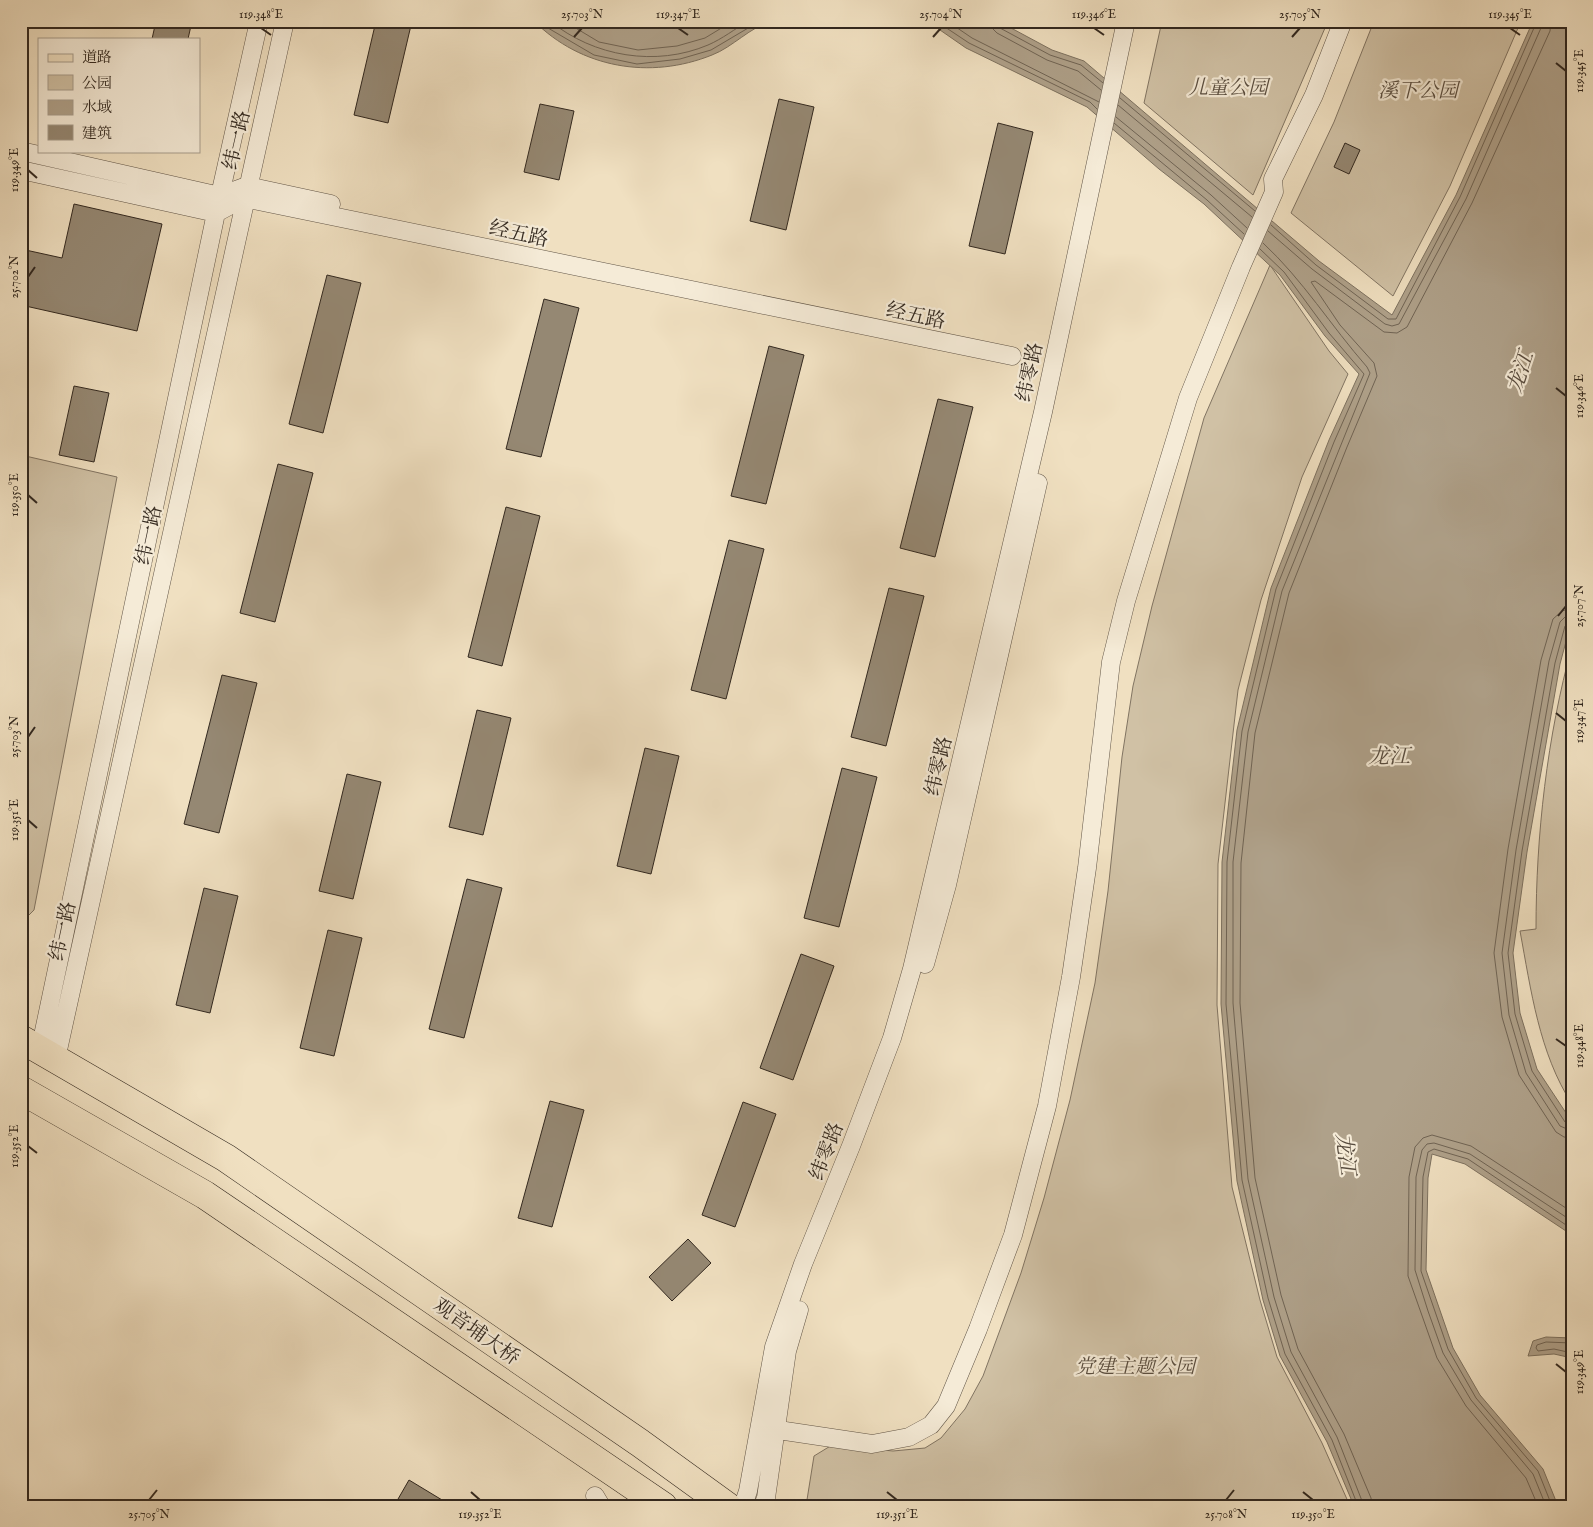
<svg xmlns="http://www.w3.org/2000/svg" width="1593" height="1527" font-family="'IM FELL English','Noto Serif SC',serif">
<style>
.green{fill:#d0c1a5;stroke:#817462}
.water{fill:#afa18a;stroke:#7d715f}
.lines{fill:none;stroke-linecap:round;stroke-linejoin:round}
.shore{stroke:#706454;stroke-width:1}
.building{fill:#958873;stroke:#32281f}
.street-casing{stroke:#625648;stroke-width:19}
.primary-casing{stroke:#32281f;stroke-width:29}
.street{stroke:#f5ebd7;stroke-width:18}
.primary{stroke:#f0e0c1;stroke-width:28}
.ticks{fill:none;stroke:#32281f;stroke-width:2}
.labels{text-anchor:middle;stroke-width:4.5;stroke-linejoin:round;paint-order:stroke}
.park-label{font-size:20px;font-style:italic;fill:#5a4e40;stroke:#f5ebd7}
.street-label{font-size:20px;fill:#32281f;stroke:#f5ebd7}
.water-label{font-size:21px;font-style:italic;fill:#584c3f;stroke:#f5ebd7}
.neatline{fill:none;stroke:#32281f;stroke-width:2}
.ticks-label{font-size:12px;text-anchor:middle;fill:#32281f}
</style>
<rect width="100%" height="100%" fill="#f0e0c1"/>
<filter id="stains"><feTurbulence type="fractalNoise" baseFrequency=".004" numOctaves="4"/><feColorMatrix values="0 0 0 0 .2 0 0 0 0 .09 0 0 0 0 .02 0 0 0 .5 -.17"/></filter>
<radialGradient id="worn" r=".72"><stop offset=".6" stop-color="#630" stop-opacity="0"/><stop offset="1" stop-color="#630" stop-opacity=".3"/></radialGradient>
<path class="green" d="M1162,21H1328L1253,195L1144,103Z
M1374,21H1521L1450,186L1393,296L1291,213L1334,122Z
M1270,265L1329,351L1348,374L1302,477L1261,600L1238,690L1218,864L1217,1005L1232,1187L1260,1300L1277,1357L1322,1443L1350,1506H806L814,1456L832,1445L893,1451L925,1448L941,1438L965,1409L983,1376L1021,1273L1044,1198L1070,1100L1095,983L1108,891L1122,757L1133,686L1152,606L1204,418Z
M21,455L117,477L34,910L21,923Z
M1572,646V1104C1539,1053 1531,990 1520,931L1536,929C1536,835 1547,737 1572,646Z"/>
<path class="water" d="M534,21H772C750,27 733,47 712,55C650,80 581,68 534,21Z
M927,21H998L1052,50L1084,61L1319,261L1392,315L1456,195L1533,21H1572V619L1560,664L1527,852L1513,953L1520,1013L1537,1069L1572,1122V1235L1465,1164L1432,1154L1428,1178L1426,1270L1453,1348L1480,1395L1543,1469L1558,1506H1354L1327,1442L1280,1356L1263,1300L1237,1181L1221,1004L1222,862L1237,730L1271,588L1329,440L1359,374L1325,336L1280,275L1204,204L1159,169L1087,107L966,48Z
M1546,1337L1572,1338V1358L1554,1354L1528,1356L1533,1341Z"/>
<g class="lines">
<path class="shore" d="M541,21L548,28L594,55L637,64L680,59L711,50L760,21
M550,21C594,57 656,67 708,45C722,39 735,29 748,21
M564,21L599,42L638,50L677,46L705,38L733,21
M936,21L969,43L1090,102L1097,109
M947,21L972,38L1099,102
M991,21L992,28L997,33L1047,60L1078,71L1101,90
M997,21L1000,28L1050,55L1081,65L1103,83
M1120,98L1255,211
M1118,105L1252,217
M1116,117L1211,195L1247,228
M1114,123L1207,200L1244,234
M1271,225L1316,265L1388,319H1396L1460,197L1537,21
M1268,231L1312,269L1385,324L1392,326L1399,324L1466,199L1544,21
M1263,243C1303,280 1331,326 1367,367L1370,373L1282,591L1248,732L1233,862V1003L1248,1179L1274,1297L1291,1352L1337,1437L1364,1506
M1260,249L1284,272L1329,333L1364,374L1334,442L1276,589L1242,731L1227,862L1226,1004L1242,1180L1268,1298L1285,1354L1332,1440L1358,1506
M1572,608L1562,611L1553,619L1541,660L1508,849L1494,953L1502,1017L1519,1075L1556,1132L1564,1137L1572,1138
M1572,616L1565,617L1560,622L1549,661L1516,850L1502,953L1509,1015L1526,1073L1560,1126L1572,1131
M1572,622L1565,626L1555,663L1522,851L1508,953L1515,1014L1532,1071L1565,1122L1572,1124
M1572,1343L1546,1342L1537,1345L1536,1348L1538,1351L1554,1349L1572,1353
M1372,1506L1371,1498L1344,1434L1298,1349L1281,1295L1255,1178L1240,1003L1241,863L1255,733L1289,593L1347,447L1377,376L1374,363L1340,325L1311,282L1315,281L1384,332L1397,333L1407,327L1472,203L1550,31L1551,21
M1538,1506L1526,1478L1466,1406L1437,1358L1408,1276L1409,1177L1415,1147L1423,1138L1432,1135L1471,1146L1572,1212
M1546,1506L1533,1474L1471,1400L1443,1353L1428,1311L1415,1270L1416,1177L1422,1150L1427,1144L1434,1143L1470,1154L1572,1221
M1552,1506L1538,1471L1476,1398L1448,1349L1421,1271L1423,1177L1428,1152L1434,1149L1468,1159L1572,1229"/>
</g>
<path class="building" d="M156,21H192L188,39H152Z
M376,21H412L388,123L354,115Z
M779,99L814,107L786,230L750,221Z
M540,104L574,111L559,180L524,172Z
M998,123L1033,132L1005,254L969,246Z
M1345,143L1360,150L1349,174L1334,167Z
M74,204L162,224L137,331L21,305V249L62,258Z
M327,275L361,283L323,433L289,424Z
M544,299L579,308L541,457L506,449Z
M769,346L804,355L766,504L731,496Z
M74,386L109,393L94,462L59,455Z
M938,399L973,407L935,557L900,548Z
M278,464L313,473L275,622L240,613Z
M506,507L540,516L502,666L468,657Z
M729,540L764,549L726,699L691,690Z
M889,588L924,596L886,746L851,737Z
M222,675L257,683L219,833L184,824Z
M477,710L511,718L483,835L449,827Z
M645,748L679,756L651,874L617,866Z
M842,768L877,777L839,927L804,918Z
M347,774L381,782L353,899L319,891Z
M467,879L502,888L464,1038L429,1029Z
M204,888L238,896L210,1013L176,1005Z
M328,930L362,938L334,1056L300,1048Z
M801,954L834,966L793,1080L760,1068Z
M550,1101L584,1110L552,1227L518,1218Z
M743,1102L776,1114L735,1227L702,1215Z
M688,1239L711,1263L672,1301L649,1277Z
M409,1480L452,1506H394Z"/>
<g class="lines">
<defs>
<path id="street" d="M21,151L220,196L247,186L331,204
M21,170L216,213L244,198L1012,356
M925,964L947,885L1038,483
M40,1050L216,213L259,21
M56,1059L285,21
M785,1431L872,1444L909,1437L931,1425L946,1406L978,1329L1013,1235L1047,1106L1071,977L1087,868L1111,662L1126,601L1188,398L1241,267L1274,192L1273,179L1314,95L1343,21
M595,1496L601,1506
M743,1506L748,1491L774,1347L803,1264L851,1146L892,1038L912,969L1043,412L1126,21
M763,1506L766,1498L787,1351L799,1310"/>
<path id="primary" d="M21,1039L226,1158L640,1443L727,1506
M21,1090L205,1195L663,1506"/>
</defs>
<use href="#street" class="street-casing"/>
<use href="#primary" class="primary-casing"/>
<use href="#street" class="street"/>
<use href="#primary" class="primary"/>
</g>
<path class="ticks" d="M261,28L271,35M678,28L688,35M1094,28L1104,35M1510,28L1520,35M574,37L582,28M933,37L941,28M1292,37L1300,28M1556,63L1566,71M28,170L37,178M28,277L35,267M1556,388L1566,396M28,495L37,503M1558,616L1566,606M1556,713L1566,721M28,737L35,727M28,820L37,828M1556,1039L1566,1046M28,1146L37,1153M1556,1364L1566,1372M471,1492L480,1500M887,1492L897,1500M1303,1492L1313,1500M149,1500L157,1490M1226,1500L1234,1490"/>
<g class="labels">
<g class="park-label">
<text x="1228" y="94">儿童公园</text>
<text x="1418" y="97">溪下公园</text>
<text x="1135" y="1373">党建主题公园</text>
</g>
<g class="street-label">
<text transform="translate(236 140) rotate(-77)" y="7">纬一路</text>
<text transform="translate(519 233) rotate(12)" y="7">经五路</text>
<text transform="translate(916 315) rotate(12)" y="7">经五路</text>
<text transform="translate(1029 372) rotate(-78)" y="7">纬零路</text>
<text transform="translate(148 535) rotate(-78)" y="7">纬一路</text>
<text transform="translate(938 766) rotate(-77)" y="7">纬零路</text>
<text transform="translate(62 931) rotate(-78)" y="7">纬一路</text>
<text transform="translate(826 1151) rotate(-69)" y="7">纬零路</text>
<text transform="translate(477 1331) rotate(35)" y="7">观音埔大桥</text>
</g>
<g class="water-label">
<text transform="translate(1520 372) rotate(-71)" y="7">龙江</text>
<text x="1389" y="763">龙江</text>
<text transform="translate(1346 1154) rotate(83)" y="7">龙江</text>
</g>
</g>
<rect width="1593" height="1527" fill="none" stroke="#f0e0c1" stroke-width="55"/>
<rect x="38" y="38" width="162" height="115" fill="#f5ebd7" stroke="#a79d8d"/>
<rect x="48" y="54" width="25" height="8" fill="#f0e0c1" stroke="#a79d8d"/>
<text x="82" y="62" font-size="15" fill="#32281f">道路</text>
<rect x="48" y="75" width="25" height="15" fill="#d0c1a5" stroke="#a79d8d"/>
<text x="82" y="88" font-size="15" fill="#32281f">公园</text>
<rect x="48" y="100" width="25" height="15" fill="#afa18a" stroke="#a79d8d"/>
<text x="82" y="112" font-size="15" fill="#32281f">水域</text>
<rect x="48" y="125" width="25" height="15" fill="#958873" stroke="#a79d8d"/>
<text x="82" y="138" font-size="15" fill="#32281f">建筑</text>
<rect x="28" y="28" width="1538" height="1472" class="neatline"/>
<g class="ticks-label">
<text x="261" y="18">119.348°E</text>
<text x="582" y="18">25.703°N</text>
<text x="678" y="18">119.347°E</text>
<text x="941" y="18">25.704°N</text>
<text x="1094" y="18">119.346°E</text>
<text x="1300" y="18">25.705°N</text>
<text x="1510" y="18">119.345°E</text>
<text transform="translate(1579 71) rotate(-90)" y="4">119.345°E</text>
<text transform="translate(14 170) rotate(-90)" y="4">119.349°E</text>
<text transform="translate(14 277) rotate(-90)" y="4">25.702°N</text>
<text transform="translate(1579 396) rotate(-90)" y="4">119.346°E</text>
<text transform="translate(14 495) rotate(-90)" y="4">119.350°E</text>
<text transform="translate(1579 606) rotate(-90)" y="4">25.707°N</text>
<text transform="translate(1579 721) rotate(-90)" y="4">119.347°E</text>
<text transform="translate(14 737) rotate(-90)" y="4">25.703°N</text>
<text transform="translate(14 820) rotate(-90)" y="4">119.351°E</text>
<text transform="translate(1579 1046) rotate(-90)" y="4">119.348°E</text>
<text transform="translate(14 1146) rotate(-90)" y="4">119.352°E</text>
<text transform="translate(1579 1372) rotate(-90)" y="4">119.349°E</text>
<text x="149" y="1518">25.705°N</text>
<text x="480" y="1518">119.352°E</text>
<text x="897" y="1518">119.351°E</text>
<text x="1226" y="1518">25.708°N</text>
<text x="1313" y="1518">119.350°E</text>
</g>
<rect width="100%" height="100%" filter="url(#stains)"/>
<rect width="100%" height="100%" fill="url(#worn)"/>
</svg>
